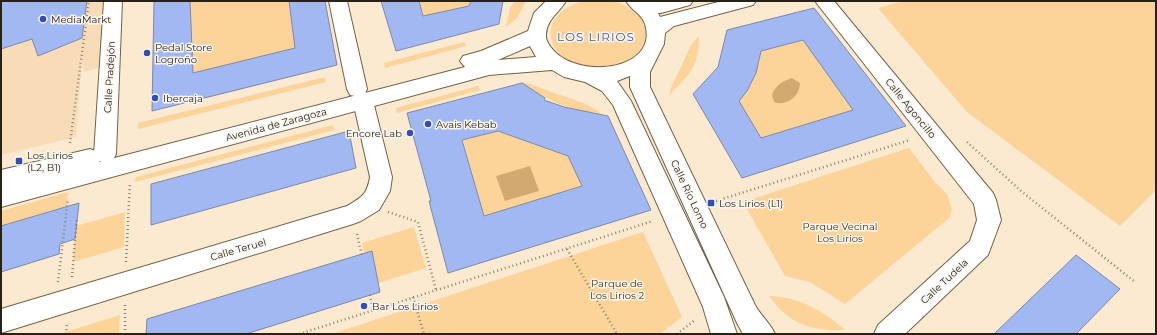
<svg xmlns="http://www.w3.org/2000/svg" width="1157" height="335" font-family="Montserrat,sans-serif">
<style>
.built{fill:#f8dcb7}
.green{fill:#fcd399}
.water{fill:#d2aa71}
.building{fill:#a1b8f2;stroke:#7d89a7;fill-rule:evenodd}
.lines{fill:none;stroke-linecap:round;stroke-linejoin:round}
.minor-casing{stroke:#756146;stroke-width:2}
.major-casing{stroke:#756146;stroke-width:2}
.path{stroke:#8f8270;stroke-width:2.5;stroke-dasharray:1 3;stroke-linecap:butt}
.minor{fill:#fff;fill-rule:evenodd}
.major{fill:#fff;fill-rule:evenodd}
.poi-dot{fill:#314cbd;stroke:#fdf8f2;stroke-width:1.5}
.labels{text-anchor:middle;stroke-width:3;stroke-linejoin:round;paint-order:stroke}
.poi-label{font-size:10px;fill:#2a2116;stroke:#fdf8f2;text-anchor:start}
.street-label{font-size:10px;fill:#2a2116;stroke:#fdf8f2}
.park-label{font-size:10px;fill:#492e00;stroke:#fdf8f2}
.quarter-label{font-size:12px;letter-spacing:1px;fill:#405490;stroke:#fdf8f2}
</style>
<rect width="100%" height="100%" fill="#fbe9d0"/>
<path class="built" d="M1,1L85,13L87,1H113L109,65L84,72L82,59L76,137L1,155Z"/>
<path class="green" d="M190,1H289L295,48L193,73Z
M419,1H471L469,6L423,16Z
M515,1H526L517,18L506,27L510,8Z
M583,1C592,0 602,0 611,1C631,4 653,23 644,45C642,51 637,58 630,61C623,63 613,69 605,70C600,70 594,68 590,67C584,66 577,66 572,64C552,54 543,31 559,14C566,7 575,4 583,1Z
M904,1H1156V190L1120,226L967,112L878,8Z
M699,36C699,67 690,74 669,95C672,83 678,74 683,63C689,50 688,47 699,36Z
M803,40L853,110L761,138L739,101L756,73L761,51Z
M464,42L466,46L385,68L384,63Z
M325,77L326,82L138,129V123Z
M521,82C532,84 541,88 551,92C571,99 584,101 601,113C567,110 550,102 521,82Z
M478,86L480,90L397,113L396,108Z
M333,125L334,130L135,182L136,177Z
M498,131L568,156L582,186L484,216L463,140Z
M909,148L934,181L947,194L952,209L949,218L845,304L810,282L785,276L743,202Z
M68,192L67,206L1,226V211Z
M125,212L124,247L73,262L76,226Z
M414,227L426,268L372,285L362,243Z
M643,232L682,317L660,334H332Z
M769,296C799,297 824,311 845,330C811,331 790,325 769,296Z
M120,315L119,334H59Z"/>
<path class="water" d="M792,78L800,83C800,96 786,107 774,102L772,95C775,86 782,81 792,78Z
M530,166L539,191L505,201L496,176Z"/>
<path class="building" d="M1,1H87L82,38L38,56L32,39L1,49Z
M154,1H190L193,73L295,48L289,1H325L337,65L152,111Z
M381,1H419L423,16L469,6L471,1H503L499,24L396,51Z
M814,8L906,126L742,178L693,94L718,67L727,30ZM803,40L853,110L761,138L739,101L747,91L756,73L761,51Z
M522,83L545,98L544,100L564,107L608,116L651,210L448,273L429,201H431L407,113ZM498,131L568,156L582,186L484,216L462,140Z
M349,131L356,168L151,225V184Z
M79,203L75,239L60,244L59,254L1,272V226Z
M372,251L380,292L246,334H146L147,319Z
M1076,255L1120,289L1076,334H994Z"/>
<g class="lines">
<defs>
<path id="minor" d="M104,1H122L116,154L113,160L105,163L97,160L94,154Z
M329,1H347L367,89L365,94L370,95L373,101L392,177L390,191L379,210L361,221L353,224L1,333V309L347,206C362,197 367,195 370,177L353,101L355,96L350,95L347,89Z
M815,1H834L993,193L996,200L1001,220L988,255L905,334H874L878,325L970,241L977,220L974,204Z"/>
<path id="major" d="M546,1H566C559,13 547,19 546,34C545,41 551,48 555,52C582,79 659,70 645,24C641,13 631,10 626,1H693L690,5L661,13H658L660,17L722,1H756L753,5L674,26L665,33L664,44L650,72V87L755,305C761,316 770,323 775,334H743L737,323L630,87V76L617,81L631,101L724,297L737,334H711L703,307L613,105L602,91L585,82L564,77L552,70L489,75L1,207V170L90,149L98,152L101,158L99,162L465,67L460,61L463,56L481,51L528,31L534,13ZM530,46L536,57L498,60Z"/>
</defs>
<use href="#minor" class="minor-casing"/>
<use href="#major" class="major-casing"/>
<path class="path" d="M967,142L1021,191L1135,282
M70,143L89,1
M716,201L910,140
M388,212L418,222L436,290
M357,234L362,255
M567,249L617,334
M126,262L130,183
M72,277L77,217
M58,282L68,199
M370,295L373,310
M413,297L424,334
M125,305V334
M66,334L67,324
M299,334L653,221
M677,334L695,320"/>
<use href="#minor" class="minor"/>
<use href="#major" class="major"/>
</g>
<g class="poi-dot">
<circle cx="43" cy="19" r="4"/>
<circle cx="147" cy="53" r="4"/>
<circle cx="155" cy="98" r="4"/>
<circle cx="428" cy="124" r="4"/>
<circle cx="410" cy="133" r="4"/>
<rect x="15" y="157" width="8" height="8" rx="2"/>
<rect x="707" y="199" width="8" height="8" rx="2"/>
<circle cx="364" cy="306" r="4"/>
</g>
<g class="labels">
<g class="poi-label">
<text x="51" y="23">MediaMarkt</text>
<text x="155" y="51">Pedal Store<tspan x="155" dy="12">Logroño</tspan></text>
<text x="163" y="102">Ibercaja</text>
<text x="436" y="128">Avais Kebab</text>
<text x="402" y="137" text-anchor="end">Encore Lab</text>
<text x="27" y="159">Los Lirios<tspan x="27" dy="12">(L2, B1)</tspan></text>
<text x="719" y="207">Los Lirios (L1)</text>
<text x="372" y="310">Bar Los Lirios</text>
</g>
<g class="street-label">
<text transform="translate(109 77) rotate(-87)" y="4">Calle Pradejón</text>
<text transform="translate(911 108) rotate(51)" y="4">Calle Agoncillo</text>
<text transform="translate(276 124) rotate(-15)" y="4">Avenida de Zaragoza</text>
<text transform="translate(690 194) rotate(65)" y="4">Calle Río Lomo</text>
<text transform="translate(238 249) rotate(-16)" y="4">Calle Teruel</text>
<text transform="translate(944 281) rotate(-43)" y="4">Calle Tudela</text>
</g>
<g class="park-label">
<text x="840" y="230">Parque Vecinal<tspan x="840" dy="12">Los Lirios</tspan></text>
<text x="617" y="287">Parque de<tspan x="617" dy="12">Los Lirios 2</tspan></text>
</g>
<g class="quarter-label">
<text x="596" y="41">LOS LIRIOS</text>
</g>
</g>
<rect width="1157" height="335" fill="none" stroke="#2a2116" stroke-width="4"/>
</svg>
